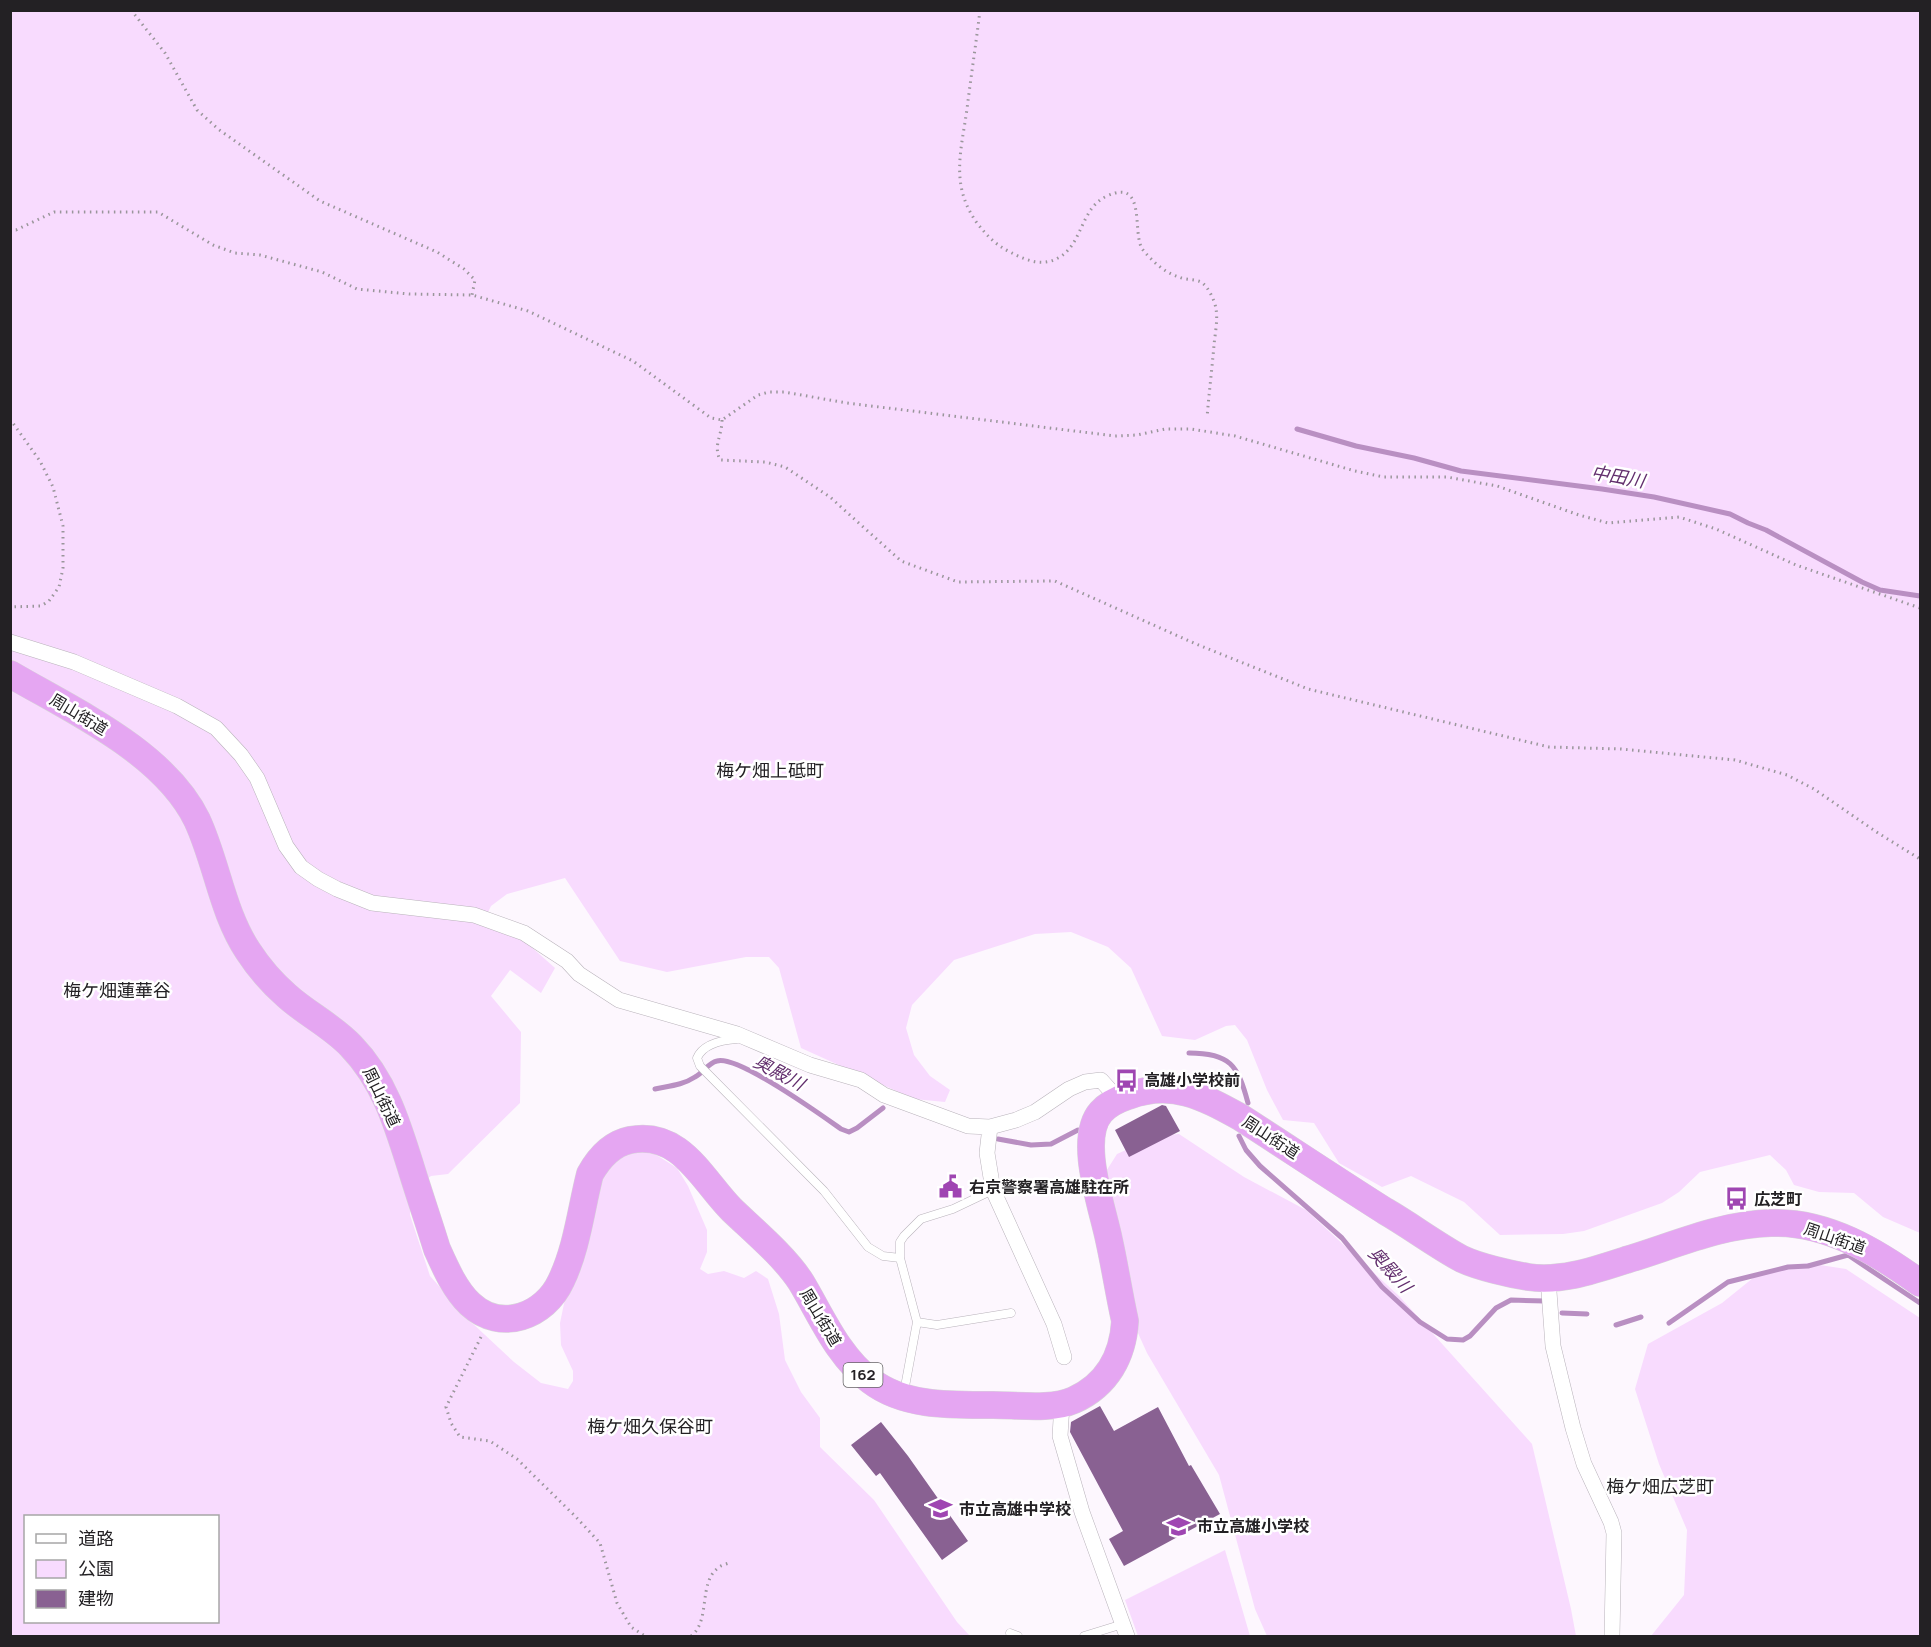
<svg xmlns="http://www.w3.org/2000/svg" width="1931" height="1647" font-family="Manrope,'Noto Sans JP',sans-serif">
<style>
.green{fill:#f8dbfe;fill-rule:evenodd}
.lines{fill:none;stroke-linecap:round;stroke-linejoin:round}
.stream{stroke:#b98fc2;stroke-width:5}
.building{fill:#896192}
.lane-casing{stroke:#b9b3bb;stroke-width:9}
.street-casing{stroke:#b9b3bb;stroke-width:16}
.highway-casing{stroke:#d7d7d8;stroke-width:28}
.path{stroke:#9a969b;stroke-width:3;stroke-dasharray:1.5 4.5;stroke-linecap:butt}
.lane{stroke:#fff;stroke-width:8}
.street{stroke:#fff;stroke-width:15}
.highway{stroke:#e5a6f2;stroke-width:27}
.labels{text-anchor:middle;stroke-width:5;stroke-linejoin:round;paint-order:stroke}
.shield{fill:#fff;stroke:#656466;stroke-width:1.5}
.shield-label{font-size:15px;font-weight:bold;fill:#232124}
.street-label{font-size:16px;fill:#232124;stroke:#fff}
.poi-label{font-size:16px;font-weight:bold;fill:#232124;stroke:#fff;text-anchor:start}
.water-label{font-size:18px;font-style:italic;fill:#622e6d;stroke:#fff}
.neighbourhood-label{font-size:18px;fill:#232124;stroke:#fff}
</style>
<rect width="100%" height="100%" fill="#fdf7fe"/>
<path class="green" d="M11,11H1920V1233L1883,1217L1854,1193L1819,1192L1794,1185L1786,1170L1770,1155L1700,1172L1679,1192L1662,1203L1584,1231L1563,1234L1500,1235L1464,1202L1411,1176L1382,1187L1339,1163L1314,1123L1283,1120L1267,1090L1247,1040L1235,1025L1226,1026L1195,1040L1162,1036L1131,968L1108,947L1071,932L1035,934L954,960L912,1005L906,1028L914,1055L930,1076L950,1090L945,1102L914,1099L801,1048L779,968L769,957H746L667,972L620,961L565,878L507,894L491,906L483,923L519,936L555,968L541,993L510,970L491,996L521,1032L520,1103L448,1174L431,1176L410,1192V1215L430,1276L470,1321L514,1362L541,1383L568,1389L573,1381V1371L561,1345L560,1323L566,1294L577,1213L621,1148L647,1149L677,1168L688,1186L707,1230V1252L700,1269L708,1274L724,1271L744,1278L756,1271L768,1279L779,1314L785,1360L801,1392L820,1418V1447L874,1500L957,1622L970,1636H11ZM26,1516H218V1622H26Z
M1179,1134L1244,1177L1306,1210L1400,1297L1532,1444L1571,1609L1576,1636H1267L1255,1609L1219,1475L1147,1353L1133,1322L1105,1173L1117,1154L1157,1136Z
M1807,1263L1846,1269L1920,1318V1636H1651L1684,1595L1687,1530L1659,1464L1635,1389L1648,1344L1722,1303L1758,1274Z
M1225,1550L1250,1636H1138L1125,1600Z"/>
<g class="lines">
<path class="stream" d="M1297,429L1356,446L1414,458L1461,471L1602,489L1654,497L1730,514L1748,523L1766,530L1862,582L1880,590L1920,596
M1189,1053C1230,1053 1238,1065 1248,1103
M655,1089C669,1086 683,1085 695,1077C703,1073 708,1063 717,1061C738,1055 821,1115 841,1129L849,1132L857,1128L883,1108
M1239,1136L1246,1150L1260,1166L1342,1238L1382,1287L1420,1322L1447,1339L1463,1340L1470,1336L1496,1308L1511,1300L1545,1301
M998,1139L1031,1145L1051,1144L1078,1130
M1562,1313L1587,1314
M1669,1323L1728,1282L1788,1267L1808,1266L1848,1255L1920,1303
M1616,1325L1641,1317"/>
</g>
<path class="building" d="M1162,1105L1166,1106L1180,1131L1129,1157L1115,1130Z
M1100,1406L1114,1431L1158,1407L1189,1466L1191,1465L1220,1514L1124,1566L1109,1539L1123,1531L1070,1432L1071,1422Z
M881,1422L908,1456L968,1541L942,1560L880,1473L876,1476L851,1445Z"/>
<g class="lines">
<defs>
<path id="lane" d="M737,1039C723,1040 703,1044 697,1058L700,1066L824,1191L868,1247L883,1256L900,1258V1242L904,1236L921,1219L953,1209L993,1190
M900,1258L917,1322L904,1392
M917,1322L937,1325L1011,1313
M1010,1633L1018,1636
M1084,1636L1123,1624"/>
<path id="street" d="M10,642L74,662L177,706L216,728L241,755L257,778L286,846L301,867L318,879L337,889L372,903L474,915L524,933L567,961L579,974L619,1000L737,1034L810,1065L861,1080L884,1095L968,1126L990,1127L1016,1120L1035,1112L1069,1089L1085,1082L1101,1080L1118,1099
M990,1127L987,1153L993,1190L1054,1324L1064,1357
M1548,1278L1553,1346L1573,1428L1584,1464L1611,1522L1614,1533L1612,1636
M1062,1404L1060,1436L1082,1512L1127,1636"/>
<path id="highway" d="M10,674C73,711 164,752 197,820C217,863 222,912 248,951C259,968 272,983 287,996C307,1014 332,1026 351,1046C385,1081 398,1126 412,1171C420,1197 429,1223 437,1249C445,1267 455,1290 470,1304C501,1333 545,1316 561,1281C577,1248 581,1209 590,1174C599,1158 611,1144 630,1140C681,1130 702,1180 732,1210C754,1231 785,1257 801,1282C821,1315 838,1357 871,1381C905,1407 953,1405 993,1405C1017,1405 1052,1410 1074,1400C1107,1385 1123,1356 1125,1321C1119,1294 1115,1267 1109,1240C1103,1209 1077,1139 1101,1112C1108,1104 1119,1099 1128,1096C1172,1080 1202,1096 1240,1117C1288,1148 1336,1180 1385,1211C1411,1226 1436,1245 1462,1259C1479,1267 1510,1274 1528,1277C1561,1282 1595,1270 1626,1260C1673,1246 1721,1224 1771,1223C1827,1221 1877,1252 1920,1283"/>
</defs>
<use href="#lane" class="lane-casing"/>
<use href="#street" class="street-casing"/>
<use href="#highway" class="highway-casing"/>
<path class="path" d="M131,10L165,53L197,110L218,129L320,201L437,252L464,269L475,280L472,295
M980,10C976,44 971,76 967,109C961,152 950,185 977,223C987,236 996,245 1010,252C1025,260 1042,267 1058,258C1083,245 1080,208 1107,196C1148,177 1131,235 1143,250C1152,261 1165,273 1179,277C1185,280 1195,279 1201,282C1208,286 1215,301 1216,309C1218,320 1215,334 1214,345C1212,369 1209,393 1207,418
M10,229L16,230L54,212H158L213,245L235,253L260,255L322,272L357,289L409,294L472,295L528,311L633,361L711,418L722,420L758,395L769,392H784L847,403L1115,436L1137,435L1165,429H1191L1235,436L1355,471L1384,477H1447L1497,486L1579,515L1608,523L1679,517L1716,529L1796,565L1920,608
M10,419L40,461L53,487L63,526V568L59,587L49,601L41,606L10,607
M722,420C722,436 713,445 720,460L765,462L785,467L830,497L901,561L958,582L1055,581L1196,644L1308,689L1549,747L1621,749L1735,760L1787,775L1814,789L1878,833L1920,859
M481,1337L446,1407L451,1423L460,1437L490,1441L517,1459L576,1517L600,1543L617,1603L631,1627L645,1636
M691,1636C711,1621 698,1583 718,1568C721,1565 727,1564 731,1562"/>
<use href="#lane" class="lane"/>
<use href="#street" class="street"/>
<use href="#highway" class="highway"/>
</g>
<defs>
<symbol id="bus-bare" viewBox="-9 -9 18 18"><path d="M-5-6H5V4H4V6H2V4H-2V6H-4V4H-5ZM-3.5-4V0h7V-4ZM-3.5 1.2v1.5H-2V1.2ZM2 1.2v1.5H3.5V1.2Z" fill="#9f46b2" stroke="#fff" stroke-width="2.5" paint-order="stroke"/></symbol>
<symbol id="civic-bare" viewBox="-9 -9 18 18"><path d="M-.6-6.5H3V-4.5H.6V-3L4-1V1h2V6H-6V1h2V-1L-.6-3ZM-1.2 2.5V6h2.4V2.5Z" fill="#9f46b2" stroke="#fff" stroke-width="2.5" paint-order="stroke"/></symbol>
<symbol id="school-bare" viewBox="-9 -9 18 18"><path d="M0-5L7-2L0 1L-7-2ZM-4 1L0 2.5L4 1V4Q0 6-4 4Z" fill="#9f46b2" stroke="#fff" stroke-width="2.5" paint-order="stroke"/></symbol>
</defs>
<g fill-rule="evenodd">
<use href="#bus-bare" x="1110" y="1064" width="33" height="33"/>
<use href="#civic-bare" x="934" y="1170" width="33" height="33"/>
<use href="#bus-bare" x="1720" y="1182" width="33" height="33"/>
<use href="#school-bare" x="924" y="1492" width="33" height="33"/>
<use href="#school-bare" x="1162" y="1510" width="33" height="33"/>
</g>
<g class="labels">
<rect class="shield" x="843.5" y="1363" width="39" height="24" rx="4.5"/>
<g class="shield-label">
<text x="863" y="1380">162</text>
</g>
<g class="street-label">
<text transform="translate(79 714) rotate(31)" y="6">周山街道</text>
<text transform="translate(382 1097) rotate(64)" y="6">周山街道</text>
<text transform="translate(1271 1137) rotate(33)" y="6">周山街道</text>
<text transform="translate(1835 1238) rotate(19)" y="6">周山街道</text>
<text transform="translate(821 1317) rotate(59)" y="6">周山街道</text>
</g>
<g class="poi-label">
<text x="1144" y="1086">高雄小学校前</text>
<text x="969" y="1193">右京警察署高雄駐在所</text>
<text x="1754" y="1205">広芝町</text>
<text x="959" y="1515">市立高雄中学校</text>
<text x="1197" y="1532">市立高雄小学校</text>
</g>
<g class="water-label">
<text transform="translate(1618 477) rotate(10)" y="6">中田川</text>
<text transform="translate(779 1073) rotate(28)" y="6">奥殿川</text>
<text transform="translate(1390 1270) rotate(48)" y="6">奥殿川</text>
</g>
<g class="neighbourhood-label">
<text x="770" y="777">梅ケ畑上砥町</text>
<text x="117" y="997">梅ケ畑蓮華谷</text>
<text x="650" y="1433">梅ケ畑久保谷町</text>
<text x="1660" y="1493">梅ケ畑広芝町</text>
</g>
</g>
<rect width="1931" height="1647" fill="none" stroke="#232124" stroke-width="24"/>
<rect x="24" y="1515" width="195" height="108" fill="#ffffff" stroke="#a7a6a7" stroke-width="1.5"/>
<rect x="36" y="1534" width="30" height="9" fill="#ffffff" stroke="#a7a6a7" stroke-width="1.5"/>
<text x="78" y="1545" font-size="18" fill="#232124">道路</text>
<rect x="36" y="1560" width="30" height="18" fill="#f8dbfe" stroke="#a7a6a7" stroke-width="1.5"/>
<text x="78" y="1575" font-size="18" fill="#232124">公園</text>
<rect x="36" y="1590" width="30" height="18" fill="#896192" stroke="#a7a6a7" stroke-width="1.5"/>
<text x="78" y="1605" font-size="18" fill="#232124">建物</text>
</svg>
